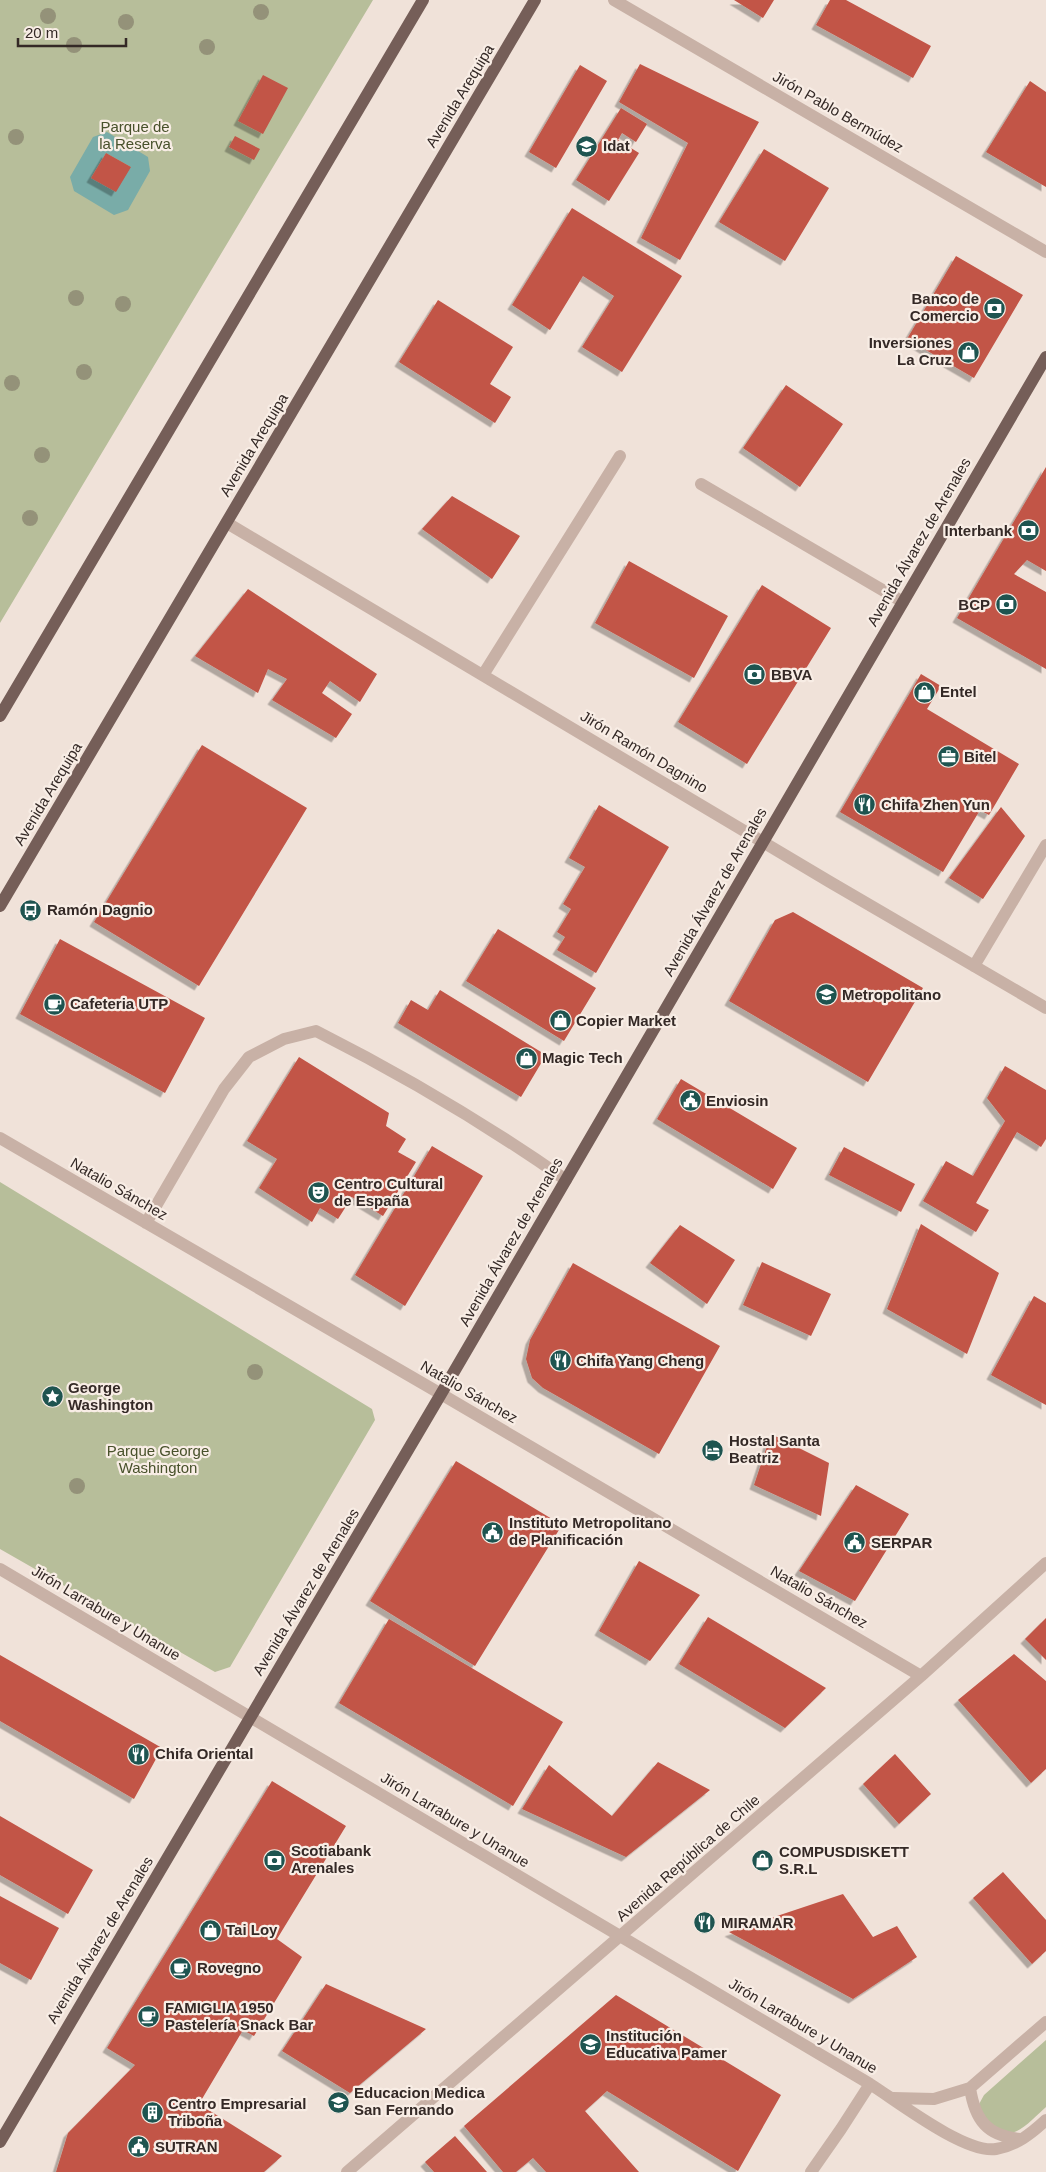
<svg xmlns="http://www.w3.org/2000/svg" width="1046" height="2172" font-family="Helvetica,sans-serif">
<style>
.green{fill:#b7be9a}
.water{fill:#79aca8;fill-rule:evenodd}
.building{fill:#c25446;filter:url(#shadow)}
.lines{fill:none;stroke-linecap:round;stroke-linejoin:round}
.minor{stroke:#c8b1a6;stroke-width:12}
.major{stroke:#755e58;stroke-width:12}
.tree{fill:#949279}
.labels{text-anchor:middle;stroke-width:4.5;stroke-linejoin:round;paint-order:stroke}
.street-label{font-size:15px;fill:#342926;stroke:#f8ede5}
.park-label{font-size:15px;fill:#48512b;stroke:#f8ede5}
.poi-label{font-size:15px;font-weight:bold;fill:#342926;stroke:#f8ede5;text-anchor:start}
</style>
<defs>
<filter id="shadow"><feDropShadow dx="-4.5" dy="4.5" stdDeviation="0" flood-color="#0004"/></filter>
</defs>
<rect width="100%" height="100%" fill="#f0e2d9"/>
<path class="green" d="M0,0H373L0,623Z
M0,1182L372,1409L375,1420L230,1667L215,1672L0,1549Z
M1046,2040V2107C1032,2119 1013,2144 994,2129C988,2124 983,2112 978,2106L984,2095Z"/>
<path class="water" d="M107,132L148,157L150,171L128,210L114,215L74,191L70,177L93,137ZM106,153L131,167L91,178Z"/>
<path class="building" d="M734,0H774L763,18Z
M830,0H846L931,46L913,78L816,25Z
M640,64L759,122L680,260L641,238L688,143L619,102Z
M580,65L607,81L556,168L529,152Z
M263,75L288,88L263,134L238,121Z
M1030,81L1046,92V187L986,152Z
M621,108L647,124L636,142L622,133L618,140L639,153L609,201L576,180Z
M235,136L260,149L254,160L229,147Z
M764,149L829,188L785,261L719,222Z
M106,153L131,167L116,192L91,178Z
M572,208L682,276L622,372L582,347L614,296L583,276L550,330L512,305Z
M956,256L1023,295L974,378L907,339Z
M438,300L513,347L490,384L511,397L495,423L399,362Z
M786,385L843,424L800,487L743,448Z
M1046,467V571L1027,560L1014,574L1046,592V669L957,618Z
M452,496L520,536L492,579L422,529Z
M629,561L728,616L694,678L595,623Z
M762,585L831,628L747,764L678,722Z
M248,589L377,674L360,702L330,681L322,693L352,714L336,738L272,700L287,679L268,669L258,693L195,656Z
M921,674L941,686L927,709L1019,764L989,815L980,810L943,872L840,812Z
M202,745L307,808L199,986L94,922Z
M599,805L669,847L596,973L557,950L565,937L557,932L571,909L563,904L585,867L569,858Z
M1001,807L1025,836L983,899L949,878Z
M793,912L923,988L868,1082L729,1001L775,920Z
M498,929L596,988L564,1041L466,981Z
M60,939L205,1018L165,1093L20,1014Z
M440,990L546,1055L521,1097L398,1023L411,1000L428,1010Z
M299,1057L389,1113L386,1126L406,1139L398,1152L416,1162L383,1216L352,1197L338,1219L320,1208L312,1222L259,1188L277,1159L247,1141Z
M1005,1066L1046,1090V1139L1041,1147L1017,1132L976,1203L989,1210L976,1232L923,1201L946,1161L973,1176L1005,1121L987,1098Z
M681,1079L797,1148L773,1189L657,1119Z
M432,1146L483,1176L405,1306L355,1275Z
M844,1147L915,1184L901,1212L829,1175Z
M921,1224L999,1273L967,1354L887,1309Z
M680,1225L735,1260L707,1304L650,1263Z
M762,1262L831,1294L811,1336L743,1305Z
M573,1263L720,1346L659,1454L543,1388L532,1378L526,1359L530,1340Z
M1034,1296L1046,1303V1405L991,1375Z
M771,1434L829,1463L821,1516L754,1485Z
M456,1461L562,1525L475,1666L370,1601Z
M856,1485L909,1514L855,1601L799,1571Z
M639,1561L700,1595L650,1661L599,1631Z
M708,1617L826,1688L785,1728L679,1664Z
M1046,1618V1660L1025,1639Z
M389,1619L563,1722L513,1806L339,1703Z
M1014,1654L1046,1681V1769L1031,1783L958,1700Z
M0,1655L162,1748L134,1799L0,1721Z
M895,1754L931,1794L899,1824L863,1784Z
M658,1762L710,1790L626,1857L522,1809L549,1765L612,1816Z
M272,1781L346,1826L277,1939L302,1957L254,2036L243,2030L199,2104L282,2156L264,2172H56L68,2133L135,2065L107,2048Z
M0,1816L93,1870L68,1914L0,1875Z
M1003,1872L1046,1920V1951L1032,1964L973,1898Z
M843,1894L873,1937L897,1926L917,1957L853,1999L729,1932Z
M0,1896L59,1928L31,1980L0,1963Z
M326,1984L426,2029L350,2093L282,2051Z
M616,1995L781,2095L738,2171L607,2091L585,2111L639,2172H546L533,2158L516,2172H503L464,2126Z
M455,2136L487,2172H434L425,2162Z"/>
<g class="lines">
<path class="minor" d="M614,0L1046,252
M701,484L903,602
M227,523L830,882L1046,1008
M483,675L620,456
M974,966L1046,845
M0,1138L441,1394L921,1676
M146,1223L224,1089L249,1057L284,1039L316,1031C403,1075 486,1124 566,1180
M0,1569L870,2084C897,2101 965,2154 996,2149C1016,2146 1032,2133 1046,2120
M970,2088C975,2120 987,2136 1020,2139
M893,2098L934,2099L970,2088L1046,2022
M347,2172L921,1676L1046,1563
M811,2172L841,2129L870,2084"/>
<path class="major" d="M0,716L423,0
M0,906L535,0
M0,2142L441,1394L1046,357"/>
</g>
<g class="tree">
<circle cx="261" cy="12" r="8"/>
<circle cx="48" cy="16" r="8"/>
<circle cx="126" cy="22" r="8"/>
<circle cx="74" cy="45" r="8"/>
<circle cx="207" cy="47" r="8"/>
<circle cx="16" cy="137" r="8"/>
<circle cx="76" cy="298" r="8"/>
<circle cx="123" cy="304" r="8"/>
<circle cx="84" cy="372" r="8"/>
<circle cx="12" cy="383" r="8"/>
<circle cx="42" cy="455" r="8"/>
<circle cx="30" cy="518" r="8"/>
<circle cx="255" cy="1372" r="8"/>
<circle cx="77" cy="1486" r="8"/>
</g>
<defs>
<symbol id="school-disc" viewBox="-11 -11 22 22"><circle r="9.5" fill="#1e5450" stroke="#f8ede5"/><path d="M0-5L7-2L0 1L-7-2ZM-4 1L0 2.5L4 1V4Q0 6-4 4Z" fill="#fff"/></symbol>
<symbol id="bank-disc" viewBox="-11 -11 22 22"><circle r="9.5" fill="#1e5450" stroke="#f8ede5"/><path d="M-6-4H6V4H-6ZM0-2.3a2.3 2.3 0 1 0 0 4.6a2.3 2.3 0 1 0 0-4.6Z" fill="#fff"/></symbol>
<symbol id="shop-disc" viewBox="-11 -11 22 22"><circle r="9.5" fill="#1e5450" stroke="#f8ede5"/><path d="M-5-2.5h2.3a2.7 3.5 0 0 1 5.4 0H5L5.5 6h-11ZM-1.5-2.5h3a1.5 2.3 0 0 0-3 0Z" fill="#fff"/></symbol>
<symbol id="office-disc" viewBox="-11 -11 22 22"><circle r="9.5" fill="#1e5450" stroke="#f8ede5"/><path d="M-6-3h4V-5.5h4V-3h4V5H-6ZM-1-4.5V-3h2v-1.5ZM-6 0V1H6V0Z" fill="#fff"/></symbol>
<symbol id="restaurant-disc" viewBox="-11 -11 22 22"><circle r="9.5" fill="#1e5450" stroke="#f8ede5"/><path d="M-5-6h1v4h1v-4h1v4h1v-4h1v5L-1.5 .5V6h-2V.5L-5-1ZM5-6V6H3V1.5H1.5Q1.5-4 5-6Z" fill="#fff"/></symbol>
<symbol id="bus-disc" viewBox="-11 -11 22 22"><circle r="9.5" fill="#1e5450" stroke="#f8ede5"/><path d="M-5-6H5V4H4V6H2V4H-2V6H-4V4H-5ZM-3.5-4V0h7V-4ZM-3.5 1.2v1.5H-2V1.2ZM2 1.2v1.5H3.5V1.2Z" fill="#fff"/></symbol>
<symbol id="university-disc" viewBox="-11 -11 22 22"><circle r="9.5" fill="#1e5450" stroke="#f8ede5"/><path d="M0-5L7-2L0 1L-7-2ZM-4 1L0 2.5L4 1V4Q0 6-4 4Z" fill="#fff"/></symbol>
<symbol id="cafe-disc" viewBox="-11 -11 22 22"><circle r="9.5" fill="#1e5450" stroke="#f8ede5"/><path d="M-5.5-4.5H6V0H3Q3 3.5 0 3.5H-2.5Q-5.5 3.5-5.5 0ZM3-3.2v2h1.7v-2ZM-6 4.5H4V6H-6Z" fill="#fff"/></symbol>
<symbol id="civic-disc" viewBox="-11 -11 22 22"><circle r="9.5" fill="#1e5450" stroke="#f8ede5"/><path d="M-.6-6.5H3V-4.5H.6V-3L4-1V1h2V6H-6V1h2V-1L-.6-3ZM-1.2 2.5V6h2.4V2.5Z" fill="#fff"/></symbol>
<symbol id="theatre-disc" viewBox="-11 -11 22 22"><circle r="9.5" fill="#1e5450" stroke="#f8ede5"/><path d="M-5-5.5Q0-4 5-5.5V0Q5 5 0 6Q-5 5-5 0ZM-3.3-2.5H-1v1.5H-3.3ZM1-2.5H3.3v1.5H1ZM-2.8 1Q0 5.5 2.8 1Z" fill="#fff"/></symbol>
<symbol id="sight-disc" viewBox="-11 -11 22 22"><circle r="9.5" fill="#1e5450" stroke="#f8ede5"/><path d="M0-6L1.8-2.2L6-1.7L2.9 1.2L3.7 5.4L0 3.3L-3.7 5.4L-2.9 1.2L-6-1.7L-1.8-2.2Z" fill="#fff"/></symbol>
<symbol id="hotel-disc" viewBox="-11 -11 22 22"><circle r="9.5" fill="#1e5450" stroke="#f8ede5"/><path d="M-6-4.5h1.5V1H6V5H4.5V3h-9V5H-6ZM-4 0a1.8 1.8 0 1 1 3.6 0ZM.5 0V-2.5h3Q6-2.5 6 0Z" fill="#fff"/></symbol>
<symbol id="building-disc" viewBox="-11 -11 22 22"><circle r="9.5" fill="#1e5450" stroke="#f8ede5"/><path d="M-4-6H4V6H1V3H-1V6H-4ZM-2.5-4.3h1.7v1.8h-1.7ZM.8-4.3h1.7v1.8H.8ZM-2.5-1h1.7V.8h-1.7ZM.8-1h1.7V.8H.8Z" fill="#fff"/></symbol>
</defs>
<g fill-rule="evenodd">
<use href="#school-disc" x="574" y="134" width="25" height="25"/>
<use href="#bank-disc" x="982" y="296" width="25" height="25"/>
<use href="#shop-disc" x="956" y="340" width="25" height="25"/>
<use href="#bank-disc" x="1016" y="518" width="25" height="25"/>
<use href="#bank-disc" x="994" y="592" width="25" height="25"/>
<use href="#bank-disc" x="742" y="662" width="25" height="25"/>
<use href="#shop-disc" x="912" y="680" width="25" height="25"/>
<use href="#office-disc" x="936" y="744" width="25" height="25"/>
<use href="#restaurant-disc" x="852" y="792" width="25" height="25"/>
<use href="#bus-disc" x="18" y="898" width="25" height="25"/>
<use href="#university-disc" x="814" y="982" width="25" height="25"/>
<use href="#cafe-disc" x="42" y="992" width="25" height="25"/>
<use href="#shop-disc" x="548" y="1008" width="25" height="25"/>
<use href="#shop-disc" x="514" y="1046" width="25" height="25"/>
<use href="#civic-disc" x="678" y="1088" width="25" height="25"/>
<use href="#theatre-disc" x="306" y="1180" width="25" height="25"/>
<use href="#restaurant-disc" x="548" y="1348" width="25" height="25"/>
<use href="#sight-disc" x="40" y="1384" width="25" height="25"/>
<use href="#hotel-disc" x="700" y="1438" width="25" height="25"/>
<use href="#civic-disc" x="480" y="1520" width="25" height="25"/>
<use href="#civic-disc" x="842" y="1530" width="25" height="25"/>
<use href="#restaurant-disc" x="126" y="1742" width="25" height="25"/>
<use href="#bank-disc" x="262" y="1848" width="25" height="25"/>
<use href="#shop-disc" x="750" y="1848" width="25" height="25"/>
<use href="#restaurant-disc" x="692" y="1910" width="25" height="25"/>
<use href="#shop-disc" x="198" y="1918" width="25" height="25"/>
<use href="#cafe-disc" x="168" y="1956" width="25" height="25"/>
<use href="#cafe-disc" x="136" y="2004" width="25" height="25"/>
<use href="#school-disc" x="578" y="2032" width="25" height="25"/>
<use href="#school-disc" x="326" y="2090" width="25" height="25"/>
<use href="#building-disc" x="140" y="2100" width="25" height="25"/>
<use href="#civic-disc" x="126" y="2134" width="25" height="25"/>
</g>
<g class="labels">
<g class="street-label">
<text transform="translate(460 96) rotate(-59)" y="5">Avenida Arequipa</text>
<text transform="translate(838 112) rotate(30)" y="5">Jirón Pablo Bermúdez</text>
<text transform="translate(254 445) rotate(-59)" y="5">Avenida Arequipa</text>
<text transform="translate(919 542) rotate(-60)" y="5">Avenida Álvarez de Arenales</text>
<text transform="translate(644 752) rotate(31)" y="5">Jirón Ramón Dagnino</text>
<text transform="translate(48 794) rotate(-59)" y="5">Avenida Arequipa</text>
<text transform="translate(715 892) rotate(-60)" y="5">Avenida Álvarez de Arenales</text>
<text transform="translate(119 1189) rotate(30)" y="5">Natalio Sánchez</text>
<text transform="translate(511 1242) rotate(-60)" y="5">Avenida Álvarez de Arenales</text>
<text transform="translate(469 1392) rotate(30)" y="5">Natalio Sánchez</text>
<text transform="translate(306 1592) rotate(-59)" y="5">Avenida Álvarez de Arenales</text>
<text transform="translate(819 1597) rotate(30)" y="5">Natalio Sánchez</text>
<text transform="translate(106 1613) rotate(31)" y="5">Jirón Larrabure y Unanue</text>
<text transform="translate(455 1820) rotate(31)" y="5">Jirón Larrabure y Unanue</text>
<text transform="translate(688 1858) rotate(-41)" y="5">Avenida República de Chile</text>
<text transform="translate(100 1940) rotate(-59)" y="5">Avenida Álvarez de Arenales</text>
<text transform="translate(803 2026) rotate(31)" y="5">Jirón Larrabure y Unanue</text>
</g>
<g class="park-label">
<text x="135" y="132">Parque de<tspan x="135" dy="17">la Reserva</tspan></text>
<text x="158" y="1456">Parque George<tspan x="158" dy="17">Washington</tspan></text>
</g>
<g class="poi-label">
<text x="603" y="151">Idat</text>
<text x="979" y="304" text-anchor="end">Banco de<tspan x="979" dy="17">Comercio</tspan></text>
<text x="952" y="348" text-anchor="end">Inversiones<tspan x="952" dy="17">La Cruz</tspan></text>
<text x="1012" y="536" text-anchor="end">Interbank</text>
<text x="990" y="610" text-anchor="end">BCP</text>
<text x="771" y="680">BBVA</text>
<text x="940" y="697">Entel</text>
<text x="964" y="762">Bitel</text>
<text x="881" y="810">Chifa Zhen Yun</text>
<text x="47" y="915">Ramón Dagnio</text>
<text x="842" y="1000">Metropolitano</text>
<text x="70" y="1009">Cafeteria UTP</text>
<text x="576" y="1026">Copier Market</text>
<text x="542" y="1063">Magic Tech</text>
<text x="706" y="1106">Enviosin</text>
<text x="334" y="1189">Centro Cultural<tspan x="334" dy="17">de España</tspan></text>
<text x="576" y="1366">Chifa Yang Cheng</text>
<text x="68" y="1393">George<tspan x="68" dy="17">Washington</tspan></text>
<text x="729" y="1446">Hostal Santa<tspan x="729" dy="17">Beatriz</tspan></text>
<text x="509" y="1528">Instituto Metropolitano<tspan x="509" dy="17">de Planificación</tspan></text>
<text x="871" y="1548">SERPAR</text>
<text x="155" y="1759">Chifa Oriental</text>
<text x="291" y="1856">Scotiabank<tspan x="291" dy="17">Arenales</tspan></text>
<text x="779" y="1857">COMPUSDISKETT<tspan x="779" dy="17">S.R.L</tspan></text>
<text x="721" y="1928">MIRAMAR</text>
<text x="226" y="1935">Tai Loy</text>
<text x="197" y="1973">Rovegno</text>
<text x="165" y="2013">FAMIGLIA 1950<tspan x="165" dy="17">Pastelería Snack Bar</tspan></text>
<text x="606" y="2041">Institución<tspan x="606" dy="17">Educativa Pamer</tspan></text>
<text x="354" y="2098">Educacion Medica<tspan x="354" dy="17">San Fernando</tspan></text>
<text x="168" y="2109">Centro Empresarial<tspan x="168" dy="17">Triboña</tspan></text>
<text x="155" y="2152">SUTRAN</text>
</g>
</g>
<path d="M18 38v8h108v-8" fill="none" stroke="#342926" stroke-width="2.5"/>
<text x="25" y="38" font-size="15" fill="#342926" stroke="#f8ede5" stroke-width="4" paint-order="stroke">20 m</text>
</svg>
